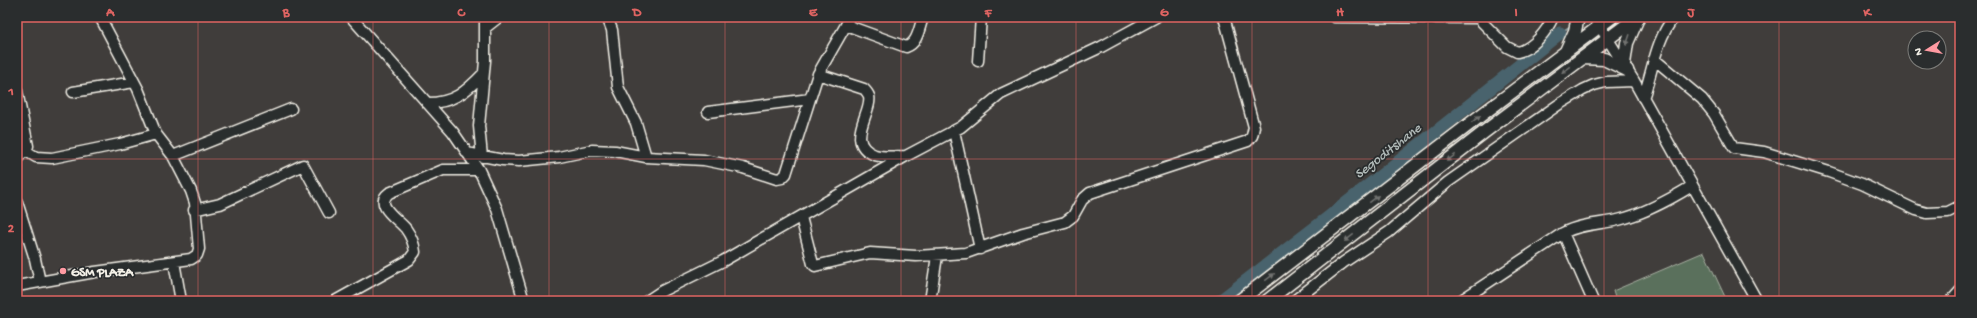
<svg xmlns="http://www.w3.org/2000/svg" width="1977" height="318" font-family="'Gochi Hand',sans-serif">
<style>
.green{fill:#5a705b;stroke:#a7b0a2}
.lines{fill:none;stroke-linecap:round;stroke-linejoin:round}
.stream{stroke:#8d9c9e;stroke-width:2}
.river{stroke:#49646d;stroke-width:13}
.minor-casing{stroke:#f4f1e8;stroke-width:13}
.major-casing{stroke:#f4f1e8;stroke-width:15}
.minor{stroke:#2a2d2e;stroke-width:10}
.major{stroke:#2a2d2e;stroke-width:12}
.oneway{fill:#71726f}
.grid{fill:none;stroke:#df6462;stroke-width:1;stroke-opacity:0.55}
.poi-dot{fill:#ff9aa2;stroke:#2a2d2e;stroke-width:1.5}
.labels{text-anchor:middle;stroke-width:3.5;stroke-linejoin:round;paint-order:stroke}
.poi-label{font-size:13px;font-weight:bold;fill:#f4f1e8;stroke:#2a2d2e;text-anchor:start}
.water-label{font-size:14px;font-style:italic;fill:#b0b9b7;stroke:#2a2d2e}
.neatline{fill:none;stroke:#df6462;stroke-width:1.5}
.grid-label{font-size:13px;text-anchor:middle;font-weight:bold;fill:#df6462}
</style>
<rect width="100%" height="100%" fill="#403d3b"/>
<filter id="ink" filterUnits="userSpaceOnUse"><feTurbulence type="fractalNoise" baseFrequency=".025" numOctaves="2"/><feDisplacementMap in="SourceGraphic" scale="8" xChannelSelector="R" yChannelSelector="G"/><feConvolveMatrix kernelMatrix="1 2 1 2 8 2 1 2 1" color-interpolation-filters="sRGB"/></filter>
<g filter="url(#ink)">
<path class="green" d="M1704,252L1727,301H1616L1613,291Z"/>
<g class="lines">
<path class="stream" d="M1560,33L1572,25"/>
<path class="river" d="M1220,301L1329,217L1560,33"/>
<defs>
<path id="minor" d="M351,17L453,132L479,170L497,209L524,301
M607,17L612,30L618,87L636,123L646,157
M1334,17L1478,18L1507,47L1517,52C1533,49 1547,31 1553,17
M1594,17L1634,81L1757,301
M846,25L906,47C918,43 919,28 923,17
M485,28L499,17
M1654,59L1702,99L1714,114L1734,148L1764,152L1829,172L1862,184L1916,210L1927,213L1948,212L1960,206
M978,61L981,17
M818,74L864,89C866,91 868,93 869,96C873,112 843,143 875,155C884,158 897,156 906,156
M17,91L28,146L17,159
M73,92L134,82
M1643,98C1653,71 1655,41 1674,17
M427,103C453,103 466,92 483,74
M708,112L810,99
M954,131L980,249
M26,151L36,157L52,158L120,144L156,134
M467,153L503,160L519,161L559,157L592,150L615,151L646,157L704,160L743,168L777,179L782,178L786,174L818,74L846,25L849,17
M173,156L291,109
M482,157L479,126L485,61V17
M17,202L35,259L40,282
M194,210L220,204L303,165L329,213
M801,217L813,264L815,266L870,253L916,256L966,253L1023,233L1065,222L1073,216L1082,200L1090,193L1248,141L1252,136L1254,127L1224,17
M1563,233L1593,301
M174,262L181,301
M17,286L95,272L191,259L197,255L199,249L195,203L191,191L173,156L156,134L138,89L100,17
M335,301L409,260L415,252C414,243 411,236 406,229C398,219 373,205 389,193L443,170H479
M647,301L662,291L723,261L906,156L961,127L1001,94L1101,47L1156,17
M930,301L937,256
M1294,301L1344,262L1389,232L1448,182L1558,105L1583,90L1594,85L1606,82L1634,81
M1460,301L1563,233C1580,224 1600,224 1618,220C1644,214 1669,200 1692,186
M1951,301L1960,291"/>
<path id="major" d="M1566,51L1575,31L1578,17
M1583,58L1604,59L1627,70
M1624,64L1627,43L1638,18
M1239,301L1476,119L1612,17
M1267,301L1483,133L1637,17"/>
</defs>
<use href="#minor" class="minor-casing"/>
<use href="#major" class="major-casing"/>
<use href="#minor" class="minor"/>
<use href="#major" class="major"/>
</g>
<defs><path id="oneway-solid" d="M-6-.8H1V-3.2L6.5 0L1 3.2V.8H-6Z"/></defs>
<g class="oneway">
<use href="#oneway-solid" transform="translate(1628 40) rotate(109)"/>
<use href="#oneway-solid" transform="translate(1566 70) rotate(143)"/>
<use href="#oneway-solid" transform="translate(1476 119) rotate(-37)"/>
<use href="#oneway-solid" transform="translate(1451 158) rotate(142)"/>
<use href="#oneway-solid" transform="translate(1374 199) rotate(-38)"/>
<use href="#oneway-solid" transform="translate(1349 238) rotate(142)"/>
<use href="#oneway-solid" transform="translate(1270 277) rotate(-37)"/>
</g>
</g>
<path class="grid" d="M198,17V301M373,17V301M549,17V301M725,17V301M901,17V301M1076,17V301M1252,17V301M1428,17V301M1604,17V301M1779,17V301M17,159H1960"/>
<circle class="poi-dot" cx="63" cy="271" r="4"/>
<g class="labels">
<g class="poi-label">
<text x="71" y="276">GSM PLAZA</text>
</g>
<g class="water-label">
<text transform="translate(1387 150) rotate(-38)" y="5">Segoditshane</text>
</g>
</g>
<rect width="1977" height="318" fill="none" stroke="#2a2d2e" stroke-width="44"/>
<g transform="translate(1927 50) rotate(259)"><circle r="19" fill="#2a2d2e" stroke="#7b7b78"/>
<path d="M0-3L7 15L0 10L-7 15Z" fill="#ff9aa2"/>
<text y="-6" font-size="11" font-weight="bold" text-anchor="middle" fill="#f4f1e8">N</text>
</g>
<rect x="22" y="22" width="1933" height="274" class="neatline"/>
<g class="grid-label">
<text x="110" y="16">A</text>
<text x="286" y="16">B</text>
<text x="461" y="16">C</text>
<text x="637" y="16">D</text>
<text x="813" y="16">E</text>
<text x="988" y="16">F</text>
<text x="1164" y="16">G</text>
<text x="1340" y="16">H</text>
<text x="1516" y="16">I</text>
<text x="1691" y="16">J</text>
<text x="1867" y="16">K</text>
<text x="11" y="95">1</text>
<text x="11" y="232">2</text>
</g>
</svg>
